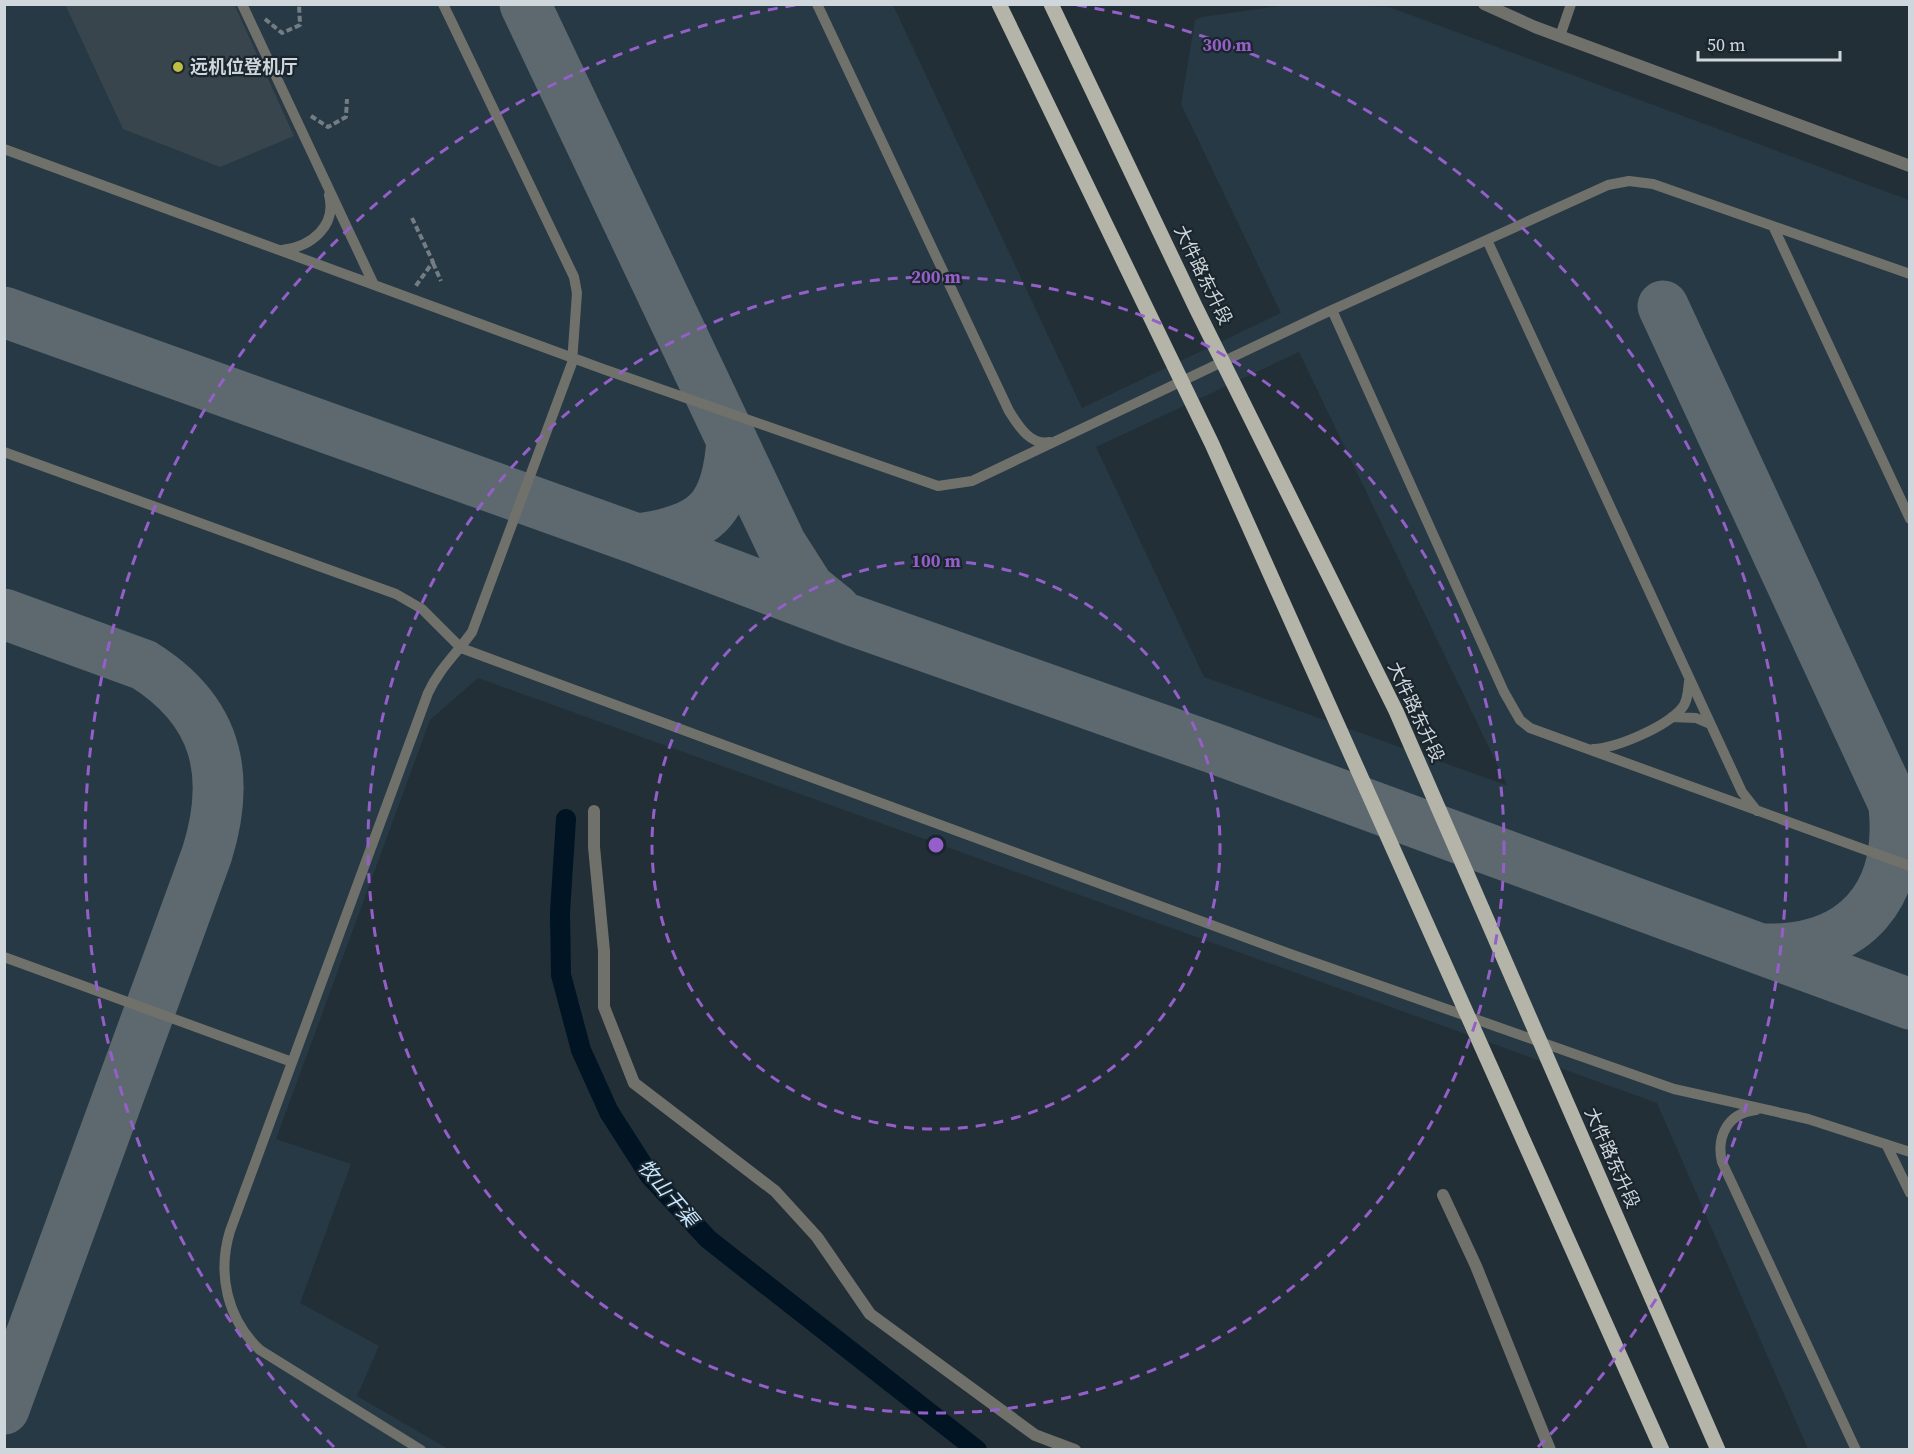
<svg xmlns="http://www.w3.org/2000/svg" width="1914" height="1454" font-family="'Source Serif 4','Noto Sans SC',serif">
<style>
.built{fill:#273945;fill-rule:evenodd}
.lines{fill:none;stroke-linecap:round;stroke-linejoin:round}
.canal{stroke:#001424;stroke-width:20}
.taxiway{stroke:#5d686f;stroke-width:51}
.building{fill:#38454d}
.path{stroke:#737d83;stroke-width:4;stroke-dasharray:6 3;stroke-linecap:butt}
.service{stroke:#71716b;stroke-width:10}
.minor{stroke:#71716b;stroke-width:12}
.tertiary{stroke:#71716b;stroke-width:12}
.primary{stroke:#b4b5a8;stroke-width:15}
.ring{fill:none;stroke:#945fc8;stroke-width:3;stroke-dasharray:10 8}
.poi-dot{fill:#bfbe42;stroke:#1a252d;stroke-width:2}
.labels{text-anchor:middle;stroke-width:4.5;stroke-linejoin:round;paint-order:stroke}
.poi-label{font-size:18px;font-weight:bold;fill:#cfd7dc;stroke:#1a252d;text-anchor:start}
.street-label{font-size:18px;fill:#cfd7dc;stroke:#1a252d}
.water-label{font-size:20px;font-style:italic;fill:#c7e8ff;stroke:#1a252d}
.centre{fill:#945fc8;stroke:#1a252d;stroke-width:3}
.ring-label{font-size:18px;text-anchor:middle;font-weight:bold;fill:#945fc8;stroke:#1a252d;stroke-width:4.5;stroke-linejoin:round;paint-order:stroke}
</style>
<rect width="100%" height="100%" fill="#232f37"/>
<path class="built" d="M1294,4L1389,7L1909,200V1449H1808L1657,1103L478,678L430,720L276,1139L351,1164L300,1303L379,1346L357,1396L448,1449L5,1450V5H893L1082,408L1281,313L1181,104L1195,20L1202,17ZM1299,352L1507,785H1506L1204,677L1096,447Z"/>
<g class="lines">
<path class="canal" d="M566,819L560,912L561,975L581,1050L609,1112L650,1176L708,1239L977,1450"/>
<path class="taxiway" d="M525,4L781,544L809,588L835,609
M1663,306L1910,839
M4,312L637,539L851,620L1216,749L1910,1004
M637,539C706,530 727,510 732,440
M4,614L144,665C217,711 232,774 207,854L4,1409
M1766,949C1855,951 1903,895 1894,807"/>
</g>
<path class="building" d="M65,4H234L294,136L220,167L123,129Z"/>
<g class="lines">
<path class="path" d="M265,19L282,33L300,25L299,4
M311,116L328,127L346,117L347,99
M412,218L433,262L415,287
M433,263L441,281"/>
<path class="service" d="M242,4L374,285
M817,4L1009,411C1018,425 1030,446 1050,442
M1560,36L1571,4
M4,149L603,369L938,486L972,481L1321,315L1608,185L1629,181L1653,184L1910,274
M1773,226L1910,519
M1487,240L1742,792L1757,811
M282,250C311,247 337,226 329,195
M1332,310L1504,692L1520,720L1530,728L1910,866
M4,452L396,594L422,609L461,648L1293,955L1674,1089L1808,1119L1910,1152
M1672,717L1696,718L1710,724
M1593,749C1617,748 1666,727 1682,708C1688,701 1688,690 1689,681
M4,957L292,1062
M1756,1110C1728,1113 1716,1136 1722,1162L1856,1450
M1886,1144L1910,1193
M421,1450L260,1350C227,1319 217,1274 230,1231L428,693C439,669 457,653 472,632L572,363L577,293L574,277L443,4"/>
<path class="minor" d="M594,811V847L604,951V1007L634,1083L775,1191L817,1237L870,1314L1035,1435L1075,1450
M1443,1195L1476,1266L1550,1450"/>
<path class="tertiary" d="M1484,4L1535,27L1910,166"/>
<path class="primary" d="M999,4L1212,444L1662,1450
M1051,4L1196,308L1396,711L1718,1450"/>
</g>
<g class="ring">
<circle cx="936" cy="845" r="284"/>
<circle cx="936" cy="845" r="568"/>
<path d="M334 1447A852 852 0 0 1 795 5M1077 5A852 852 0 0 1 1538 1447"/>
</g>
<circle class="poi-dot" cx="178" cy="67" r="6"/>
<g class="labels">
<g class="poi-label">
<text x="190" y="73">远机位登机厅</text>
</g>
<g class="street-label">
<text transform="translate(1203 275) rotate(64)" y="6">大件路东升段</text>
<text transform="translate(1416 712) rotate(65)" y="6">大件路东升段</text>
<text transform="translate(1612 1158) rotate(66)" y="6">大件路东升段</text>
</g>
<g class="water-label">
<text transform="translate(668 1193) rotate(50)" y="7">牧山干渠</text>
</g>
</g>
<circle cx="936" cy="845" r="9" class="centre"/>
<g class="ring-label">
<text x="1227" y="51">300 m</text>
<text x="936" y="283">200 m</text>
<text x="936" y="567">100 m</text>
</g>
<rect width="1914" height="1454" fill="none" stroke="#cfd7dc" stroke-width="12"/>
<path d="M1698 51v9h142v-9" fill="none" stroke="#cfd7dc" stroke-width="3"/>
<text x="1707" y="51" font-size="18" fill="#cfd7dc" stroke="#1a252d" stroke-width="4.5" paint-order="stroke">50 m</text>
</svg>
